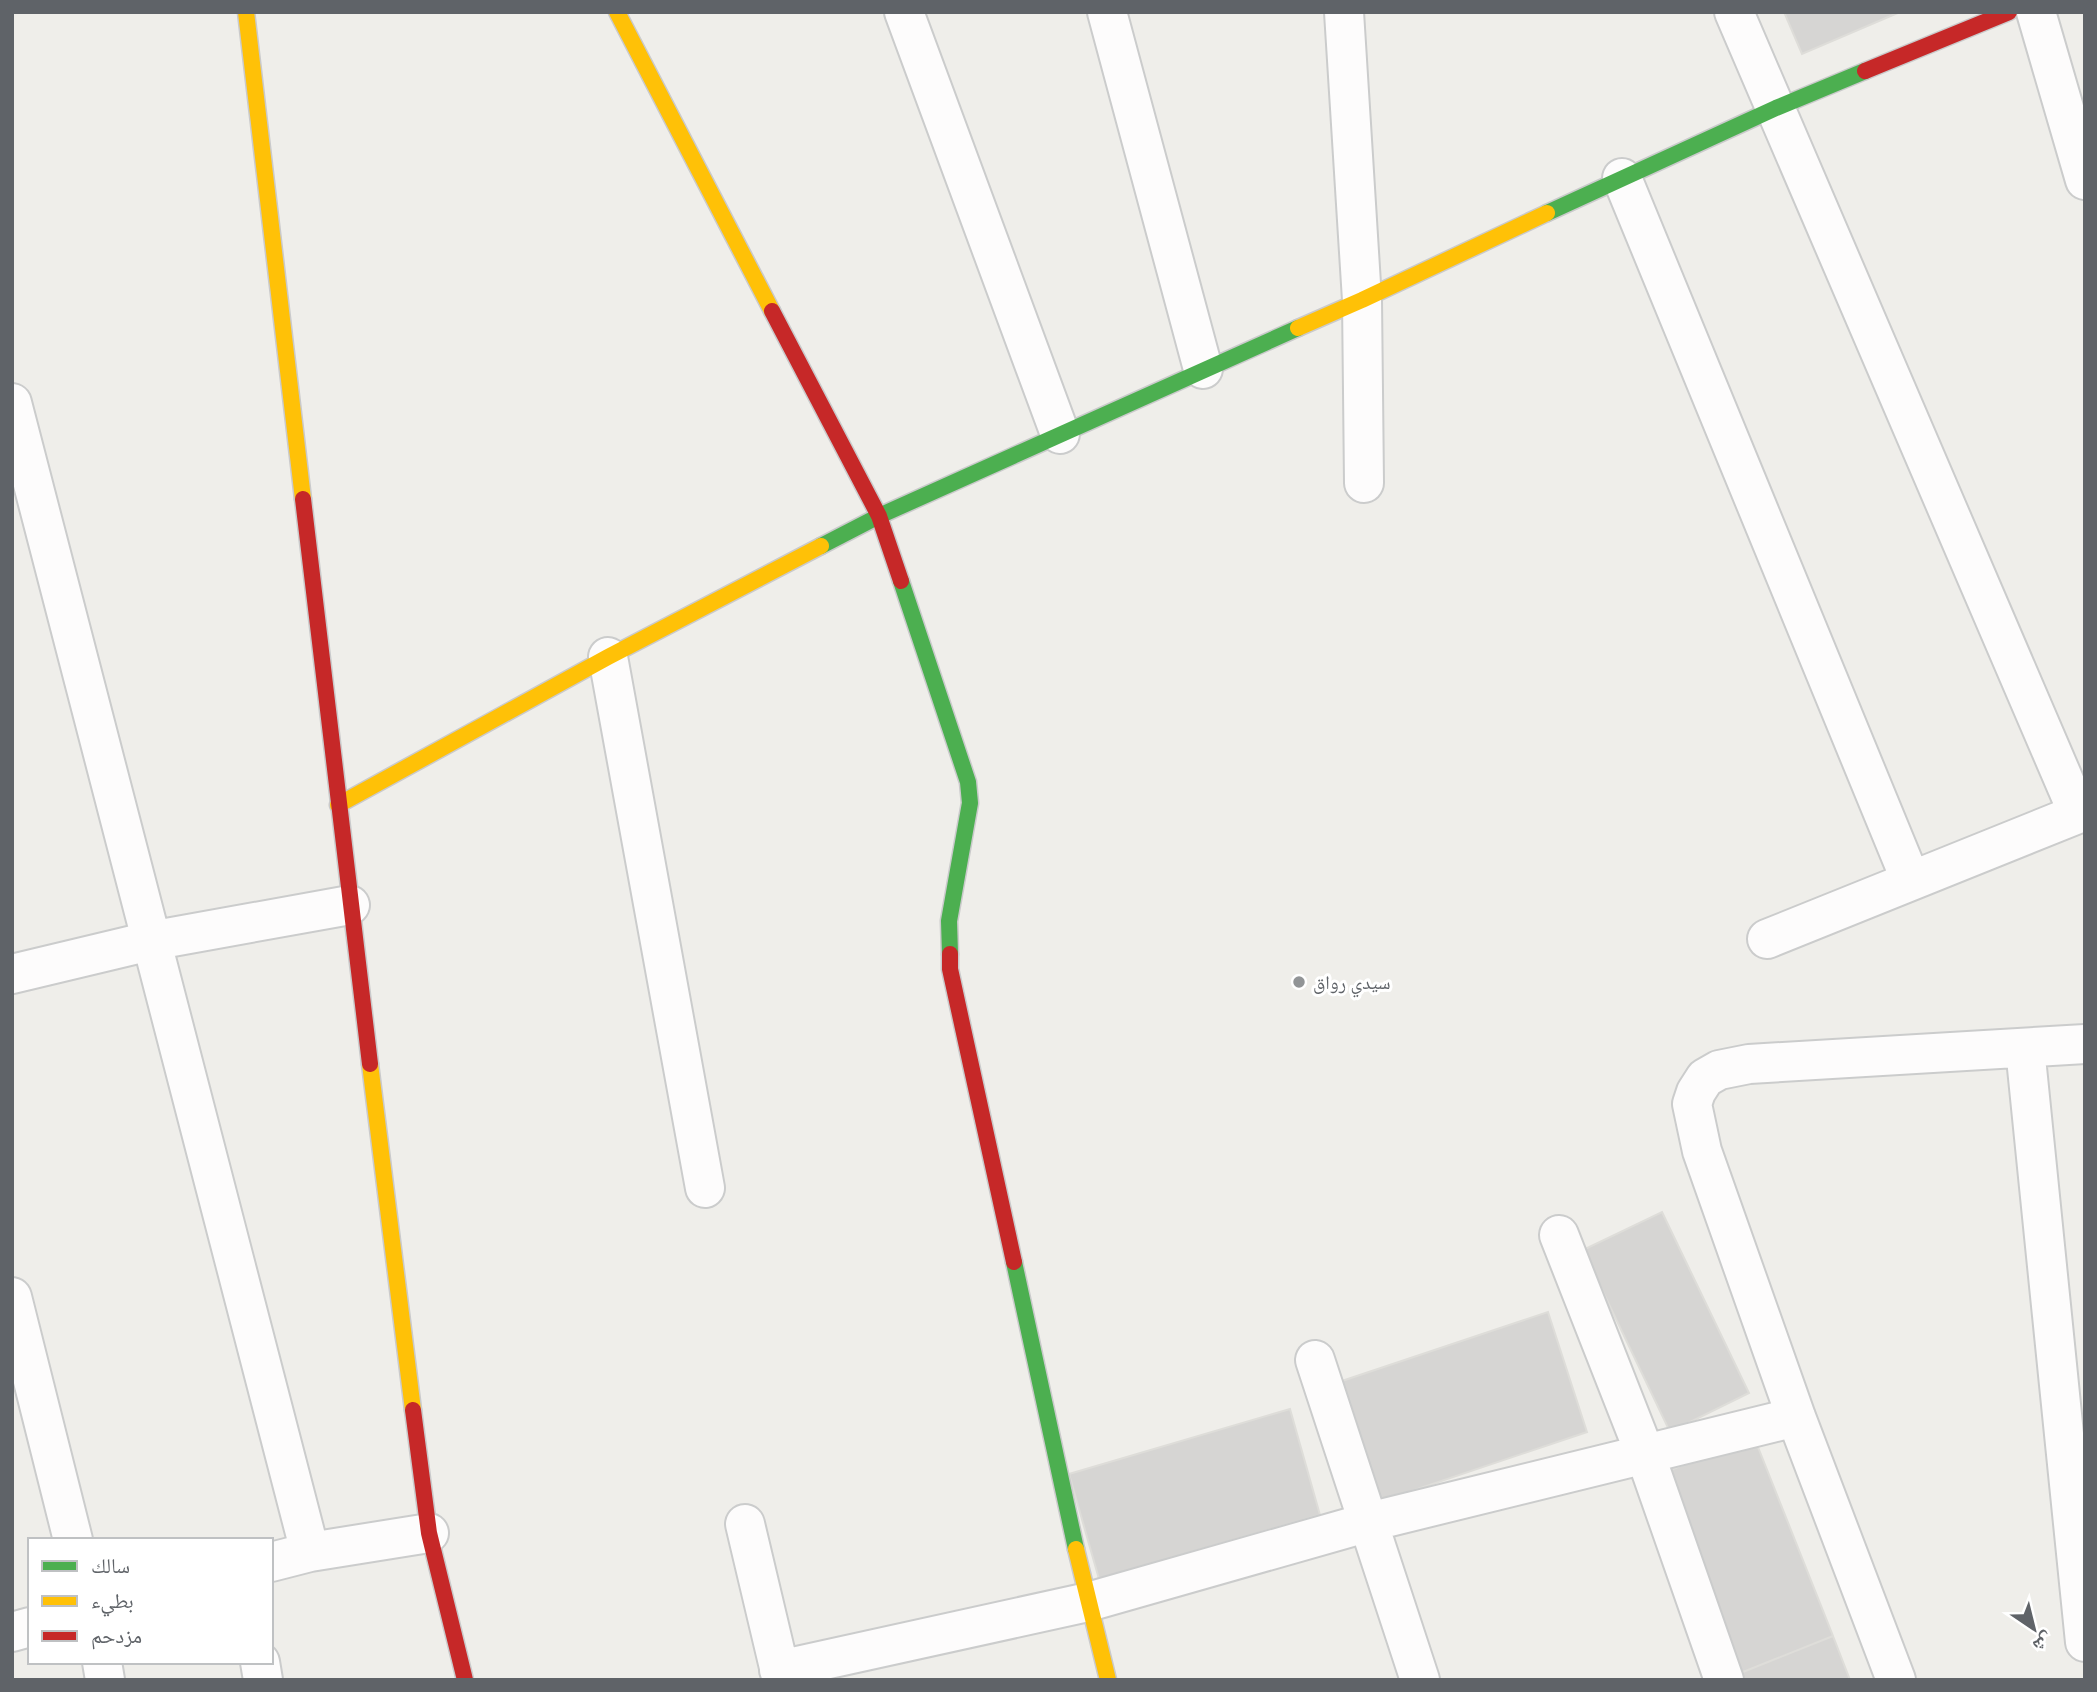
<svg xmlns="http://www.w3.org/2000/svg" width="2097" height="1692" font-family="'IBM Plex Sans','Noto Naskh Arabic',sans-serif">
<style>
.building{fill:#d6d5d3;stroke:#deddd9;stroke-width:2}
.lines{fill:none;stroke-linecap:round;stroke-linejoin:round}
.street-casing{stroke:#cbcccc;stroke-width:42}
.fast-casing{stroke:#cacacb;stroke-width:19}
.slow-casing{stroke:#cacacb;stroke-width:19}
.jam-casing{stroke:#cacacb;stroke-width:19}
.street{stroke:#fdfcfc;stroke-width:38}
.fast{stroke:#4caf50;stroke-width:16}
.slow{stroke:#ffc107;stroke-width:16}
.jam{stroke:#c62828;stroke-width:16}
.poi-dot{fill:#919496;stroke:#fff;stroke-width:2.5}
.labels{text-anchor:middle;stroke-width:6;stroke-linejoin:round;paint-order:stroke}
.poi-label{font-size:19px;fill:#5f6368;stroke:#fff;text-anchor:start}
</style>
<rect width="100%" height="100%" fill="#efeeea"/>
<path class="building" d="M1784,12H1900L1802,54Z
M1662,1212L1749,1393L1670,1432L1583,1250Z
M1548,1312L1587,1432L1373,1504L1333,1384Z
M1290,1409L1320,1515L1099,1579L1069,1474Z
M1754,1437L1833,1636L1733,1676L1655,1476Z
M1833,1636L1850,1680H1735L1733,1676Z"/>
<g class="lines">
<defs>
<path id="street" d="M904,12L1060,434
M1107,12L1203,369
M1344,12L1362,300L1364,483
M1734,12L2078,813
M2036,12L2085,180
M1622,178L1911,881
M12,403L310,1552
M608,657L705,1188
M1767,939L2085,811
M12,974L150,941L350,905
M2025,1048L2085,1642
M1559,1235L1645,1454L1724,1680
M12,1297L73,1540
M1315,1360L1420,1680
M745,1524L782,1680
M271,1562L310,1552L429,1533
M12,1632L30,1627
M102,1662L105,1680
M260,1662L263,1680
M779,1670L1088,1602L1369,1522L1796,1417
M1896,1680L1796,1417L1702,1151L1692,1104L1696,1092L1705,1078L1719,1070L1749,1064L2085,1044"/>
<path id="fast" d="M1547,213L1776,108L1865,71
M821,546L879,516L1298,328
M901,581L968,782L970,803L949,921L950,954
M1014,1262L1076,1549"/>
<path id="slow" d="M246,12L303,499
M617,12L772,311
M1298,328L1362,300L1547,213
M338,805L608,657L821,546
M370,1064L413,1410
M1076,1549L1108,1680"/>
<path id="jam" d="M1865,71L2009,12
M772,311L879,516L901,581
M303,499L370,1064
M950,954V969L1014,1262
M413,1410L429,1533L465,1680"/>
</defs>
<use href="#street" class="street-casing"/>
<use href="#fast" class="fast-casing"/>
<use href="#slow" class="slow-casing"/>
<use href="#jam" class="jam-casing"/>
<use href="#street" class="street"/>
<use href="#fast" class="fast"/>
<use href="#slow" class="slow"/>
<use href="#jam" class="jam"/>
</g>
<circle class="poi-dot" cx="1299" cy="982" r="7"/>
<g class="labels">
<g class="poi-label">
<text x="1313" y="989">سيدي رواق</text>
</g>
</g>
<rect width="2097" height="1692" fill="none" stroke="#5f6368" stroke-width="28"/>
<rect x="28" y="1538" width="245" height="126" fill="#ffffff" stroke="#bfc1c3" stroke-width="2"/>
<rect x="42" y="1561" width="35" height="10" fill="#4caf50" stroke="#bfc1c3" stroke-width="2"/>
<text x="91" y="1573" font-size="21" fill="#5f6368">سالك</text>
<rect x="42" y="1596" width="35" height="10" fill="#ffc107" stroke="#bfc1c3" stroke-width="2"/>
<text x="91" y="1608" font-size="21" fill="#5f6368">بطيء</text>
<rect x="42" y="1631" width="35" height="10" fill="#c62828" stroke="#bfc1c3" stroke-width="2"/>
<text x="91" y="1643" font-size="21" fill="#5f6368">مزدحم</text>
<g transform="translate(2034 1629) rotate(145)" stroke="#ffffff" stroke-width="5" paint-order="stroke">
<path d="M0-5L12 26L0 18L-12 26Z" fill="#5f6368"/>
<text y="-10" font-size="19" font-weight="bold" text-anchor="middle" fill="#5f6368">ش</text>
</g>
</svg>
